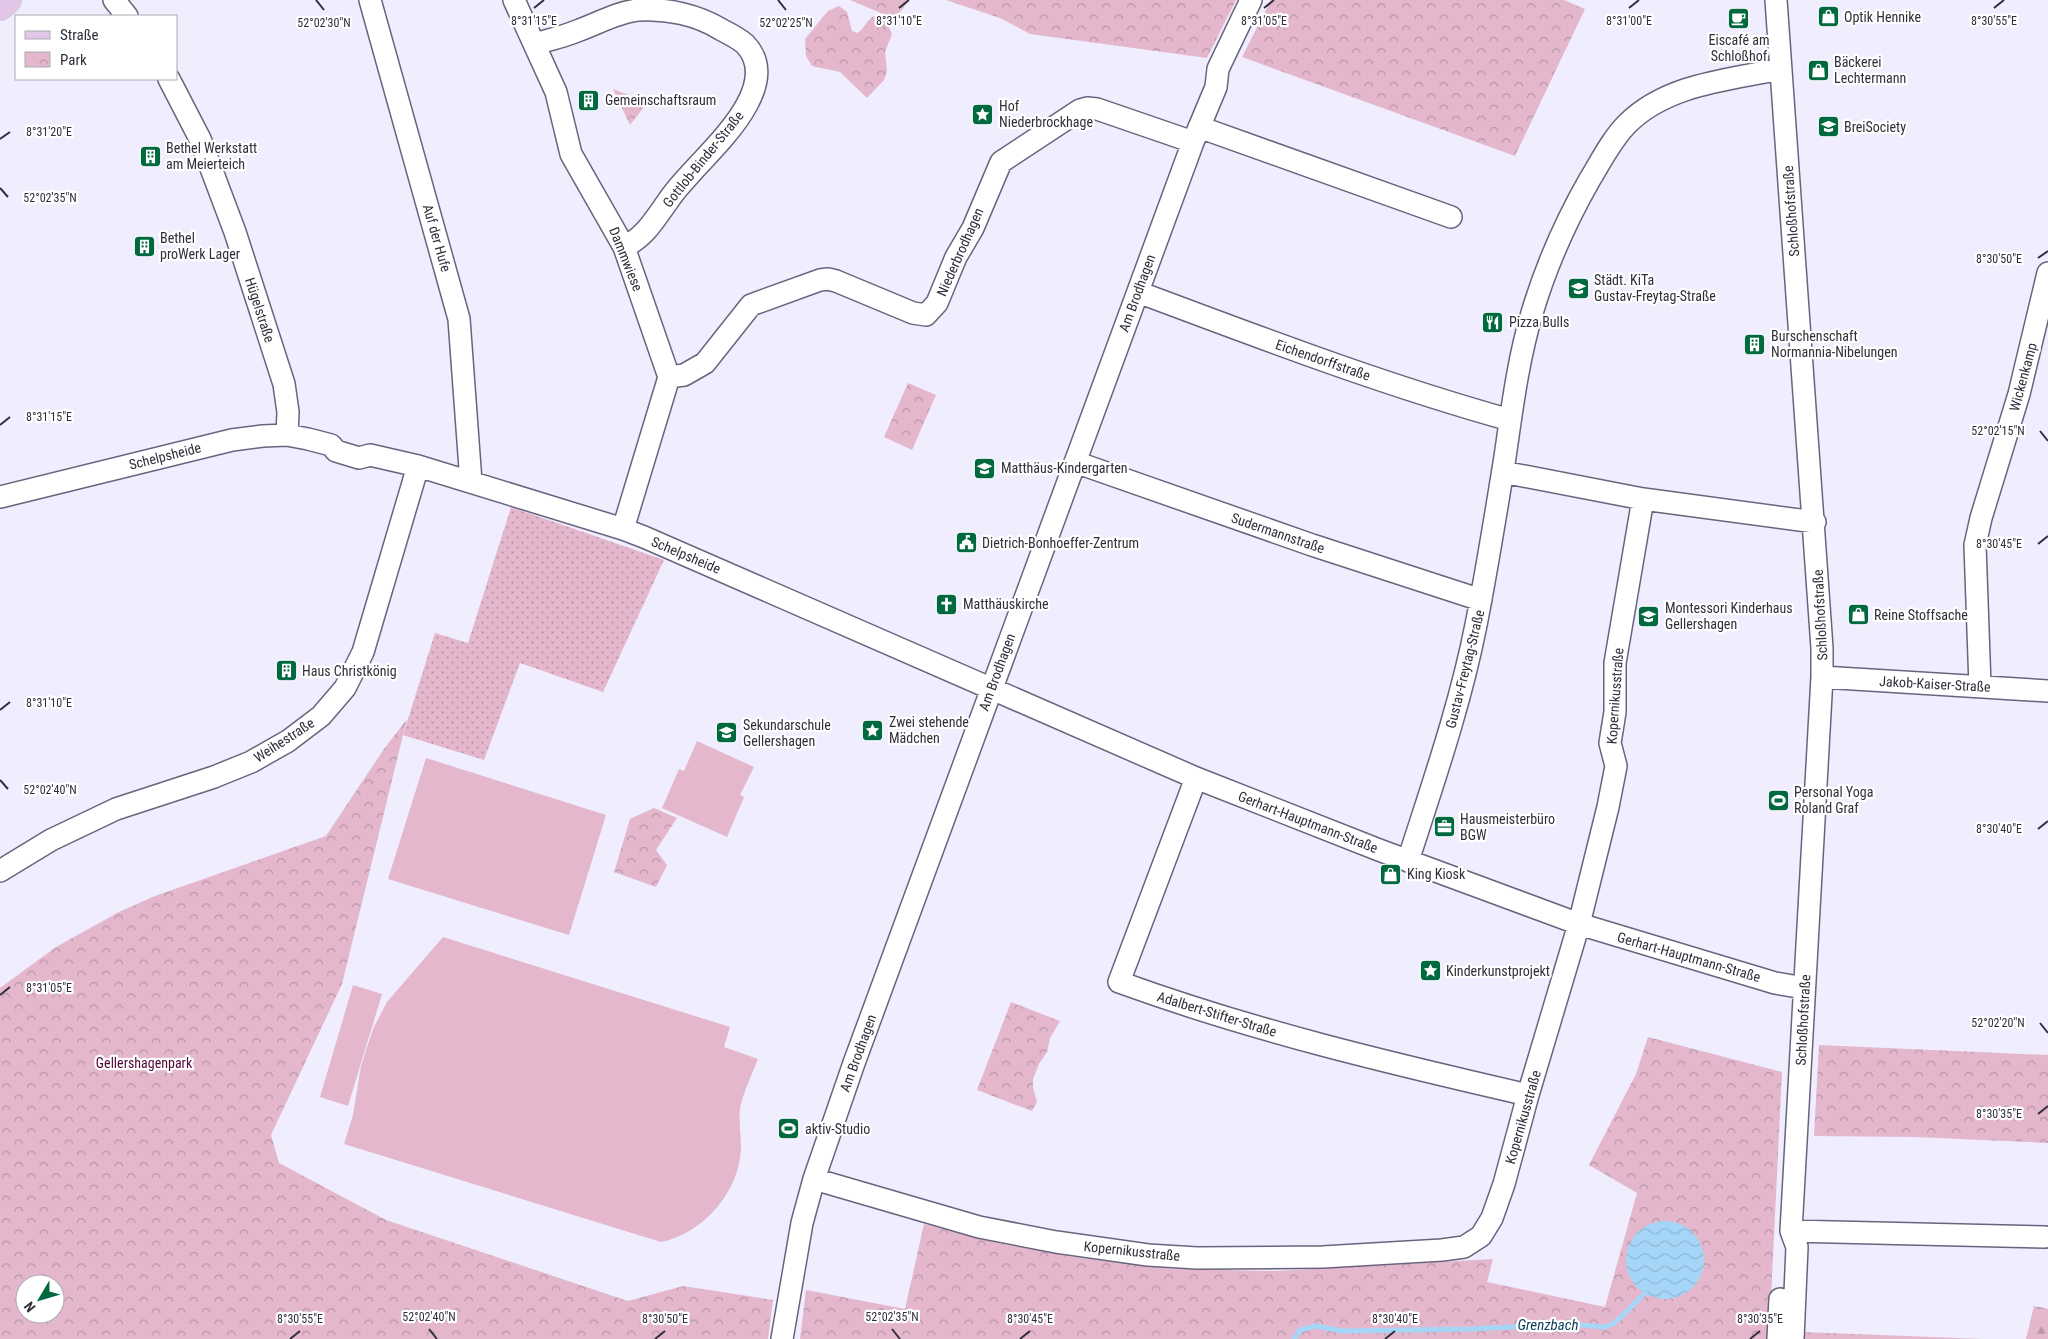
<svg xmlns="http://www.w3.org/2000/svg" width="2048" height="1339" font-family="'Roboto Condensed',sans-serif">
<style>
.grass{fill:url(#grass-dots)}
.forest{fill:url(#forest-firs)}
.park{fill:url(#park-crowns);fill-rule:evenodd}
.pitch{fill:#e4b7cd}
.water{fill:url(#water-waves)}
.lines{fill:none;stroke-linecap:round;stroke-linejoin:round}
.stream{stroke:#a5d6f8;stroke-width:5}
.minor-casing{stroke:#69647d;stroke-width:24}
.major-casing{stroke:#d1d1d4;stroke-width:30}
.minor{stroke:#fff;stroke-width:21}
.major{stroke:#e2c6e8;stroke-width:28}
.ticks{fill:none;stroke:#302f3a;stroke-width:2}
.labels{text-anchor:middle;stroke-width:4.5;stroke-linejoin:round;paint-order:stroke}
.poi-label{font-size:14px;fill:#302f3a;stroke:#fff;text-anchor:start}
.street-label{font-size:14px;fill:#302f3a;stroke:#fff}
.park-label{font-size:14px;fill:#520638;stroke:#fff}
.water-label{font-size:15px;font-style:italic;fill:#0c3e5a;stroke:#fff}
.ticks-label{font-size:12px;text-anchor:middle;fill:#302f3a;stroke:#fff;stroke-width:4.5;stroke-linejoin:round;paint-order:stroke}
</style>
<defs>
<pattern id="grass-dots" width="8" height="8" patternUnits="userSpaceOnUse" patternTransform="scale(1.25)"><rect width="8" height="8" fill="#e4b7cd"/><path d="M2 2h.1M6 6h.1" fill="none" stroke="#b995a7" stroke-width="1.8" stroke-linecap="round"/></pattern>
<pattern id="forest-firs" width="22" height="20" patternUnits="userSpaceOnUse" patternTransform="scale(1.25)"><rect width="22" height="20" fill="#e4b7cd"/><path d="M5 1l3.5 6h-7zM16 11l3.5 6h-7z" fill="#b995a7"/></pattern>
<pattern id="park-crowns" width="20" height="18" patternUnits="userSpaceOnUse" patternTransform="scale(1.25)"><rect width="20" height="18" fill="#e4b7cd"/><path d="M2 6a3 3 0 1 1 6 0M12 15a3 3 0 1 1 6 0" fill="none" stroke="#b995a7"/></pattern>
<pattern id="water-waves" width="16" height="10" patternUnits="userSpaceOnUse" patternTransform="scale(1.25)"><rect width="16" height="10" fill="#a5d6f8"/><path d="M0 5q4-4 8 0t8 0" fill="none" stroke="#8eb8d5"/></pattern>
</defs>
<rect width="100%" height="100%" fill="#efedfe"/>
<path class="grass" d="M511,507L664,560L603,692L520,663L484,760L403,735L435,633L468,643Z"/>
<path class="forest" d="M2034,1306L2048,1309V1339H2026Z"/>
<path class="park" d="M850,0H909L895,19Z
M946,0H1236L1207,58L1030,34L1000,18Z
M1271,0H1564L1585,9L1515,156L1242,57Z
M839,6L847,12L852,31L857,33C864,30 866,20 874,16L886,21L892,34L885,52L887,71L884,80L867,98L840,72L812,66L806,56L805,39L828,11Z
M613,89L639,99L654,102L644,107L630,125Z
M908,383L936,395L912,450L884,437Z
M407,719L342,984L271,1135L279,1163L386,1220L628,1301L683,1286L773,1300L768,1339H0V988L56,947L119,912L155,896L326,836L384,749ZM25,1284H55V1314H25Z
M654,808L677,818L656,850L667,865L656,887L614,872L630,819Z
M1011,1002L1060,1021L1050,1038L1047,1052L1039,1064L1033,1079V1087L1037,1102L1032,1111L977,1090Z
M1648,1037L1782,1072L1769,1339H800L806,1290L905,1309L924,1224L998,1243L1073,1257L1174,1269L1277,1271L1493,1259L1487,1282L1605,1307L1637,1193L1589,1165L1636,1074Z
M1819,1045L2048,1055V1143L1915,1137L1814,1136Z
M1803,1332L1983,1339H1803Z"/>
<path class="pitch" d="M697,741L754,767L740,795L744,797L727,837L662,808L679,769L684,771Z
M426,758L606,815L569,935L388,879Z
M443,937L730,1027L724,1047L758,1059C753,1072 742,1095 740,1109C738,1125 743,1142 740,1158C734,1198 700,1234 661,1242L344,1144L353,1115L361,1066L373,1029L387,1002Z
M353,985L382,994L348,1106L320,1097Z"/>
<path class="water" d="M1626 1260a39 39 0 1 1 78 0a39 39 0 1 1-78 0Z"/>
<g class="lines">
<path class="stream" d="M1294,1339L1300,1330L1316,1326L1342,1331L1472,1329L1572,1324L1604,1327L1613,1324L1622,1316L1645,1293"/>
<defs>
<path id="minor" d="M114,0L127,16
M370,0L459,319L471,482
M514,0L556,92L571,154L624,247L669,377L623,529
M1776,0L1822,648V677L1791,1231L1797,1247L1793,1339
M534,44C548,40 563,37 577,31C597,24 617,12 638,10C667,8 698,15 722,30C730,34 738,38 745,44C783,84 718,143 692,172C684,181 675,190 668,201C655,219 645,237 624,247
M169,79L200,139L235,232L284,384L288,412L287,435
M1199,127L1451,217
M1138,292C1261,338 1384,385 1510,420
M669,377L684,375L705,363L751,305L820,280L828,279L836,281L913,313L926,315L937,303L956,257L973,228L1001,162L1080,110L1087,108L1097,109L1193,142
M1075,462L1312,545L1481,600
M1503,472L1643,499L1815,522
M0,497L232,440L263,436L287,435L308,439L331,445L336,451L359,458L370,455L418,466L623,529L644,537L1196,778L1379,850L1579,924L1775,983L1804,988
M1822,677L2048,691
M1980,686L1975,545L1981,518L2019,394L2048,273
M1196,778L1119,982C1254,1031 1389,1063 1528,1095
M1408,861C1433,783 1460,706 1476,625C1487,569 1496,513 1505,457C1512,409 1518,360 1532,313C1546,266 1566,221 1590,179C1601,161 1612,139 1627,124C1667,84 1728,80 1780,69
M0,871L51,840L116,809L214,777L251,762L288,741L321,716L345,688L363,652L418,466
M814,1179L979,1227L1056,1242L1148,1255L1197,1258L1323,1257L1442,1250L1464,1247L1481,1236L1492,1218L1504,1184L1528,1095L1579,924L1608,807L1616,766L1610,743L1615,712V663L1643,499
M1791,1231L2045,1237
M782,1339L802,1223L814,1179L854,1063L1193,142L1216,87L1218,69L1251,0
M1778,1339L1780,1299"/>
<path id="major" d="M0,6L7,0"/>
</defs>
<use href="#minor" class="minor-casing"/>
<use href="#major" class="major-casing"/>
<use href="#minor" class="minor"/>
<use href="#major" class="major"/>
</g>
<path class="ticks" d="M316,0L324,10M778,0L786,10M534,8L544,0M899,8L909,0M1264,8L1274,0M1629,8L1639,0M1994,8L2004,0M0,139L10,132M0,188L8,197M2038,258L2048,251M0,425L10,417M2040,431L2048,441M2038,544L2048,536M0,710L10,702M0,780L8,789M2038,829L2048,821M0,995L10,987M2040,1023L2048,1033M2038,1114L2048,1106M429,1329L437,1339M892,1329L900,1339M290,1339L300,1331M655,1339L665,1331M1020,1339L1030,1331M1385,1339L1395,1331M1750,1339L1760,1331"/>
<defs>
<symbol id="shop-square" viewBox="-11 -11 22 22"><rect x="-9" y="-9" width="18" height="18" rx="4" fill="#00693f" stroke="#fff"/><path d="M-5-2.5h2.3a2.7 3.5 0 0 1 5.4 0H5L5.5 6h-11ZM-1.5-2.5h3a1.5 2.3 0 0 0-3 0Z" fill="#fff"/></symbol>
<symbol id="cafe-square" viewBox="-11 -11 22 22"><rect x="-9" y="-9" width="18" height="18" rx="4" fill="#00693f" stroke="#fff"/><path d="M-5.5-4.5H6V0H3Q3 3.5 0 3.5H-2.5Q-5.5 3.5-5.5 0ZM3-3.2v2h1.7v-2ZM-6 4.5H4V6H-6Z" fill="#fff"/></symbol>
<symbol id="building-square" viewBox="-11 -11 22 22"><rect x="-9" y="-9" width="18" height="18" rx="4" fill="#00693f" stroke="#fff"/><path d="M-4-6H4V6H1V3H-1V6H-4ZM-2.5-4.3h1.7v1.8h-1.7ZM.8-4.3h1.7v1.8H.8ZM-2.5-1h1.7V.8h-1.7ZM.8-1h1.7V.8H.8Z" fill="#fff"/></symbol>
<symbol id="sight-square" viewBox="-11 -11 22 22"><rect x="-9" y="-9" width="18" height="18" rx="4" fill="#00693f" stroke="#fff"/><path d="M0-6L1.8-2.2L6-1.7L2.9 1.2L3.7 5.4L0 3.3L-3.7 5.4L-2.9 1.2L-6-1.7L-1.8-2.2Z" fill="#fff"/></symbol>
<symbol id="school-square" viewBox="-11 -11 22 22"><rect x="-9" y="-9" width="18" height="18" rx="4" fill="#00693f" stroke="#fff"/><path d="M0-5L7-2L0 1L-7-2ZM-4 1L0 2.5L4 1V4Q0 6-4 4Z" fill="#fff"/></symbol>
<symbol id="restaurant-square" viewBox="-11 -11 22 22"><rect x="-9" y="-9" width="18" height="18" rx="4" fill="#00693f" stroke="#fff"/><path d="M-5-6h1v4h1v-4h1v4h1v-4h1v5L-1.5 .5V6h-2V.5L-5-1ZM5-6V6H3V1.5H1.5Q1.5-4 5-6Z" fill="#fff"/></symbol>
<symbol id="civic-square" viewBox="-11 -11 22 22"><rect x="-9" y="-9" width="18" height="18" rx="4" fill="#00693f" stroke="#fff"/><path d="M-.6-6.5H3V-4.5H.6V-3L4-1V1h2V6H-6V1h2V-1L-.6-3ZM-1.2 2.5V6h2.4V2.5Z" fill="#fff"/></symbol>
<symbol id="church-square" viewBox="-11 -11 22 22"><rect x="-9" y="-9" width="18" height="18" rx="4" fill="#00693f" stroke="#fff"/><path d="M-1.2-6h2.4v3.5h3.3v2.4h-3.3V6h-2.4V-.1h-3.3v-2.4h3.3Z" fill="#fff"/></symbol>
<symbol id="stadium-square" viewBox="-11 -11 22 22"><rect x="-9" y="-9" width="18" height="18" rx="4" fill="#00693f" stroke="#fff"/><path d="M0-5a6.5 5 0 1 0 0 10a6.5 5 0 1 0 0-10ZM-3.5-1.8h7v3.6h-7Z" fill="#fff"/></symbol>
<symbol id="office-square" viewBox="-11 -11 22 22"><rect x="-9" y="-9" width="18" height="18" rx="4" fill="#00693f" stroke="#fff"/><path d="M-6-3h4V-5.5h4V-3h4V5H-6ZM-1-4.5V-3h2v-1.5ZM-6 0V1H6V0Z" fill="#fff"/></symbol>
</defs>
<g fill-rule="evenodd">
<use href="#shop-square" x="1816" y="4" width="25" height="25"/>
<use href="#cafe-square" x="1726" y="6" width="25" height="25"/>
<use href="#shop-square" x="1806" y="58" width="25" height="25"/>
<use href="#building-square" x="576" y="88" width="25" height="25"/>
<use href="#sight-square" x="970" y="102" width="25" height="25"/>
<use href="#school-square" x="1816" y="114" width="25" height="25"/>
<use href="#building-square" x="138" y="144" width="25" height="25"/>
<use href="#building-square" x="132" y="234" width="25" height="25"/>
<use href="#school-square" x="1566" y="276" width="25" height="25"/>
<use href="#restaurant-square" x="1480" y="310" width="25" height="25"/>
<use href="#building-square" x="1742" y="332" width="25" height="25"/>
<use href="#school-square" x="972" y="456" width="25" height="25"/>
<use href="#civic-square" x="954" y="530" width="25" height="25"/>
<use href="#church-square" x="934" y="592" width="25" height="25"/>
<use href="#shop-square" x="1846" y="602" width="25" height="25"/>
<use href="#school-square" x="1636" y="604" width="25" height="25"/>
<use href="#building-square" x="274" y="658" width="25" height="25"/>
<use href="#sight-square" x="860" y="718" width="25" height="25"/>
<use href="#school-square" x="714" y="720" width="25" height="25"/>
<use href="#stadium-square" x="1766" y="788" width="25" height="25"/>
<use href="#office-square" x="1432" y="814" width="25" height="25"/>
<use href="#shop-square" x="1378" y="862" width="25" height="25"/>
<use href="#sight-square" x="1418" y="958" width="25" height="25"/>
<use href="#stadium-square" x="776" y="1116" width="25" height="25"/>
</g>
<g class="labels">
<g class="poi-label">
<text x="1844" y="22">Optik Hennike</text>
<text x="1739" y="45" text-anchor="middle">Eiscafé am<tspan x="1739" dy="16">Schloßhof</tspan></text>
<text x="1834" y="67">Bäckerei<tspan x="1834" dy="16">Lechtermann</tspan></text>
<text x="605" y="105">Gemeinschaftsraum</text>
<text x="999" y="111">Hof<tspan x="999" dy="16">Niederbrockhage</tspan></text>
<text x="1844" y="132">BreiSociety</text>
<text x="166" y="153">Bethel Werkstatt<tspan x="166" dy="16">am Meierteich</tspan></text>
<text x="160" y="243">Bethel<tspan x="160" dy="16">proWerk Lager</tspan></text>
<text x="1594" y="285">Städt. KiTa<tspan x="1594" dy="16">Gustav-Freytag-Straße</tspan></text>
<text x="1509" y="327">Pizza Bulls</text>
<text x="1771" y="341">Burschenschaft<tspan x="1771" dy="16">Normannia-Nibelungen</tspan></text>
<text x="1001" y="473">Matthäus-Kindergarten</text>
<text x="982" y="548">Dietrich-Bonhoeffer-Zentrum</text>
<text x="963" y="609">Matthäuskirche</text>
<text x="1665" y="613">Montessori Kinderhaus<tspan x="1665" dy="16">Gellershagen</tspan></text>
<text x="1874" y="620">Reine Stoffsache</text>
<text x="302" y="676">Haus Christkönig</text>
<text x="889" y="727">Zwei stehende<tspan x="889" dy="16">Mädchen</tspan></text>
<text x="743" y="730">Sekundarschule<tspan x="743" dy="16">Gellershagen</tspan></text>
<text x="1794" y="797">Personal Yoga<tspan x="1794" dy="16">Roland Graf</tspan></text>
<text x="1460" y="824">Hausmeisterbüro<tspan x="1460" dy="16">BGW</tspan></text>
<text x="1407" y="879">King Kiosk</text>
<text x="1446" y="976">Kinderkunstprojekt</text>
<text x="805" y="1134">aktiv-Studio</text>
</g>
<g class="street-label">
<text transform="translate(703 159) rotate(-51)" y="5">Gottlob-Binder-Straße</text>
<text transform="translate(1791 211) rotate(-94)" y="5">Schloßhofstraße</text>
<text transform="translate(437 238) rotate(74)" y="5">Auf der Hufe</text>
<text transform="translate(960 252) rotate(-66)" y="5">Niederbrodhagen</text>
<text transform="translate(626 259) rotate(68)" y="5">Dammwiese</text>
<text transform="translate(1137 293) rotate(-70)" y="5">Am Brodhagen</text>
<text transform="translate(260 310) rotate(72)" y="5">Hügelstraße</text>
<text transform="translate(1323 360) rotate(19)" y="5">Eichendorffstraße</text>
<text transform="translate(2023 377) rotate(-75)" y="5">Wickenkamp</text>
<text transform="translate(165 456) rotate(-14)" y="5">Schelpsheide</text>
<text transform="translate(1278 533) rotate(19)" y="5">Sudermannstraße</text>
<text transform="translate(686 555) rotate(23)" y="5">Schelpsheide</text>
<text transform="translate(1820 615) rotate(-93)" y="5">Schloßhofstraße</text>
<text transform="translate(1465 669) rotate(-76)" y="5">Gustav-Freytag-Straße</text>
<text transform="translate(997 672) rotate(-70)" y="5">Am Brodhagen</text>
<text transform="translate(1935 684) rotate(3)" y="5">Jakob-Kaiser-Straße</text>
<text transform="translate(1615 696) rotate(-86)" y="5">Kopernikusstraße</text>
<text transform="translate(284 740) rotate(-33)" y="5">Weihestraße</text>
<text transform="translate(1308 822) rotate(21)" y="5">Gerhart-Hauptmann-Straße</text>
<text transform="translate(1689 957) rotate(16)" y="5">Gerhart-Hauptmann-Straße</text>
<text transform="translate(1217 1014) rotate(17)" y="5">Adalbert-Stifter-Straße</text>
<text transform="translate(1803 1020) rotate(-87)" y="5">Schloßhofstraße</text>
<text transform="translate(858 1053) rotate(-70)" y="5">Am Brodhagen</text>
<text transform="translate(1523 1117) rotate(-74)" y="5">Kopernikusstraße</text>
<text transform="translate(1132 1251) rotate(6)" y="5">Kopernikusstraße</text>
</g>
<g class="park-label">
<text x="144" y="1068">Gellershagenpark</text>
</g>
<g class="water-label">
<text x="1548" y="1330">Grenzbach</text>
</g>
</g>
<g class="ticks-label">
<text x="899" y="25">8°31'10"E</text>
<text x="1629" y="25">8°31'00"E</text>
<text x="1994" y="25">8°30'55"E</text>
<text x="534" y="25">8°31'15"E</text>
<text x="1264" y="25">8°31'05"E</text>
<text x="324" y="27">52°02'30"N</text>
<text x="786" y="27">52°02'25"N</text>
<text x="49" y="136">8°31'20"E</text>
<text x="50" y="202">52°02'35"N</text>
<text x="1999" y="263">8°30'50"E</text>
<text x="49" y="421">8°31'15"E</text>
<text x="1998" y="435">52°02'15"N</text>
<text x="1999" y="548">8°30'45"E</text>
<text x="49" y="707">8°31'10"E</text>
<text x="50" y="794">52°02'40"N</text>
<text x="1999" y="833">8°30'40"E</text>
<text x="49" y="992">8°31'05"E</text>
<text x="1998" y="1027">52°02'20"N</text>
<text x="1999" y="1118">8°30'35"E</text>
<text x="429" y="1321">52°02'40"N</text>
<text x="892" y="1321">52°02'35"N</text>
<text x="300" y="1323">8°30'55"E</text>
<text x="665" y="1323">8°30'50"E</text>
<text x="1030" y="1323">8°30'45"E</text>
<text x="1395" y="1323">8°30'40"E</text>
<text x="1760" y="1323">8°30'35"E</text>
</g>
<rect x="15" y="15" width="162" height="65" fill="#ffffff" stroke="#acacb0"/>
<rect x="25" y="31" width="25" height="8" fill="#e2c6e8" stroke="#acacb0"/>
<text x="60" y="40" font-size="15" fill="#302f3a">Straße</text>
<rect x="25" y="52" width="25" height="15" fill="url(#park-crowns)" stroke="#acacb0"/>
<text x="60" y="65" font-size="15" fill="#302f3a">Park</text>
<g transform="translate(40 1299) rotate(232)"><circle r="24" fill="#ffffff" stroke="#acacb0"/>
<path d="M0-4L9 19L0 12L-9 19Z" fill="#00693f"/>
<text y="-8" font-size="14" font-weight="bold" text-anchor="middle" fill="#302f3a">N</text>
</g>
</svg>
